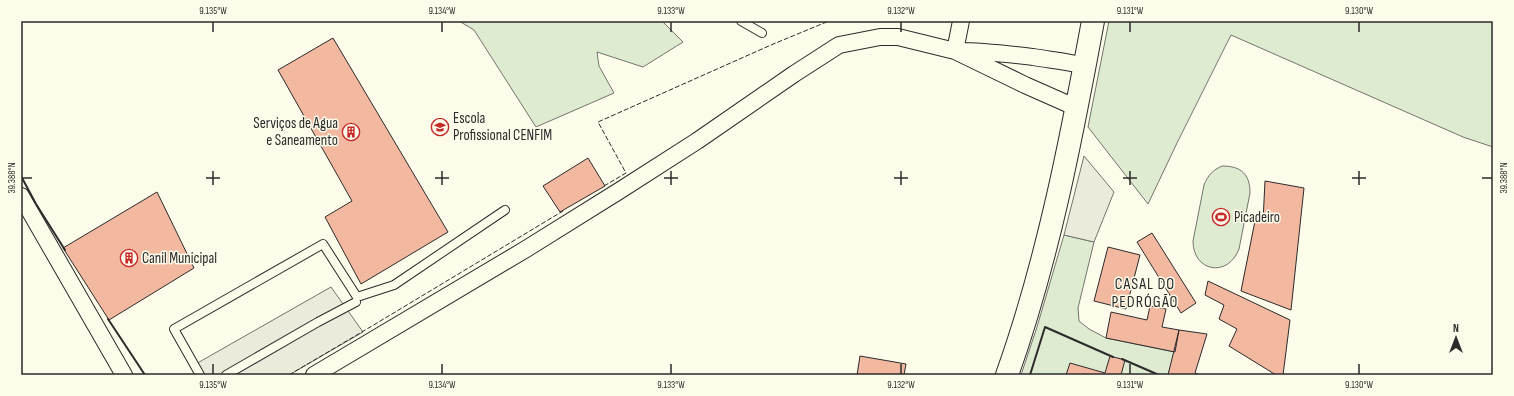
<svg xmlns="http://www.w3.org/2000/svg" width="1514" height="396" font-family="'Sofia Sans Condensed',sans-serif">
<style>
.green{fill:#deebd1;stroke:#74746e}
.parking{fill:#eceadb;stroke:#74746e}
.building{fill:#f2b8a0;stroke:#2b2b2b}
.lines{fill:none;stroke-linecap:round;stroke-linejoin:round}
.service-casing{stroke:#2b2b2b;stroke-width:10}
.minor-casing{stroke:#2b2b2b;stroke-width:18}
.primary-casing{stroke:#2b2b2b;stroke-width:24}
.service{stroke:#fdfbea;stroke-width:8}
.minor{stroke:#fdfbea;stroke-width:16}
.primary{stroke:#fdfbea;stroke-width:22}
.fence{stroke:#2b2b2b;stroke-width:1;stroke-dasharray:5 2;stroke-linecap:butt}
.wall{stroke:#2b2b2b;stroke-width:2}
.ticks{fill:none;stroke:#2b2b2b;stroke-width:1.5}
.labels{text-anchor:middle;stroke-width:3;stroke-linejoin:round;paint-order:stroke}
.poi-label{font-size:15px;fill:#2b2b2b;stroke:#fdfbea;text-anchor:start}
.neighbourhood-label{font-size:16px;letter-spacing:1px;fill:#2b2b2b;stroke:#fdfbea}
.neatline{fill:none;stroke:#2b2b2b;stroke-width:1.5}
.ticks-label{font-size:10px;text-anchor:middle;fill:#2b2b2b}
</style>
<rect width="100%" height="100%" fill="#fdfbea"/>
<path class="green" d="M459,21H662L683,42L643,67L597,52L599,66L614,93L536,127L474,30Z
M1109,21H1493V147L1463,137L1231,35L1177,143L1148,204L1088,127Z
M1222,166C1241,166 1250,174 1250,193L1239,249C1228,278 1193,272 1193,241L1204,185C1208,175 1213,170 1222,166Z
M1064,235L1094,242L1078,308L1079,321L1089,329L1106,338L1175,352L1168,375H1021L1037,327Z"/>
<path class="parking" d="M1084,156L1114,192L1094,242L1064,235Z
M331,287L363,332L289,375H200L194,365Z"/>
<path class="building" d="M333,38L448,232L361,284L325,217L352,201L278,70Z
M588,158L605,186L560,212L543,186Z
M1265,181L1304,188L1291,310L1241,291L1255,221H1263Z
M157,192L194,268L109,320L63,248Z
M1152,233L1196,303L1181,313L1137,242Z
M1108,247L1140,255L1126,309L1094,301Z
M1208,281L1290,320L1283,375H1276L1229,346L1237,329L1219,319L1224,305L1205,295Z
M1150,306L1166,309L1162,327L1179,330L1175,352L1106,338L1111,312L1147,320Z
M1179,330L1207,334L1195,373L1201,375H1168Z
M860,356L906,364L904,375H857Z
M1110,356L1125,360L1121,375H1066L1070,363L1105,373Z"/>
<g class="lines">
<defs>
<path id="service" d="M741,21L762,33
M200,375L174,329L323,244L357,297L394,285L505,210
M226,375L318,322L356,302"/>
<path id="minor" d="M955,51L961,21
M959,51C984,51 1008,54 1033,57C1050,60 1067,61 1084,66
M21,196L124,375
M314,375L526,249L619,191L697,141L794,74L839,45L880,37H898L955,51L1025,85L1077,108"/>
<path id="primary" d="M1007,375C1048,260 1071,140 1093,21"/>
</defs>
<use href="#service" class="service-casing"/>
<use href="#minor" class="minor-casing"/>
<use href="#primary" class="primary-casing"/>
<use href="#service" class="service"/>
<use href="#minor" class="minor"/>
<use href="#primary" class="primary"/>
<path class="fence" d="M604,186L626,173L598,122L771,45L829,21
M289,375L372,326L563,211"/>
<path class="wall" d="M21,176L36,204L65,250
M108,319L145,375
M1122,359L1159,375
M1030,375L1045,327L1113,357"/>
</g>
<path class="ticks" d="M213,22V32M442,22V32M671,22V32M901,22V32M1130,22V32M1359,22V32M213,171V185M442,171V185M671,171V185M901,171V185M1130,171V185M1359,171V185M22,178H32M206,178H220M435,178H449M664,178H678M894,178H908M1123,178H1137M1352,178H1366M1482,178H1492M213,364V374M442,364V374M671,364V374M901,364V374M1130,364V374M1359,364V374"/>
<defs>
<symbol id="university-ring" viewBox="-11 -11 22 22"><circle r="9.5" fill="#fdfbea" stroke="#c62828" stroke-width="1.5"/><path d="M0-5L7-2L0 1L-7-2ZM-4 1L0 2.5L4 1V4Q0 6-4 4Z" fill="#c62828"/></symbol>
<symbol id="building-ring" viewBox="-11 -11 22 22"><circle r="9.5" fill="#fdfbea" stroke="#c62828" stroke-width="1.5"/><path d="M-4-6H4V6H1V3H-1V6H-4ZM-2.5-4.3h1.7v1.8h-1.7ZM.8-4.3h1.7v1.8H.8ZM-2.5-1h1.7V.8h-1.7ZM.8-1h1.7V.8H.8Z" fill="#c62828"/></symbol>
<symbol id="stadium-ring" viewBox="-11 -11 22 22"><circle r="9.5" fill="#fdfbea" stroke="#c62828" stroke-width="1.5"/><path d="M0-5a6.5 5 0 1 0 0 10a6.5 5 0 1 0 0-10ZM-3.5-1.8h7v3.6h-7Z" fill="#c62828"/></symbol>
</defs>
<g fill-rule="evenodd">
<use href="#university-ring" x="430" y="117" width="20" height="20"/>
<use href="#building-ring" x="341" y="122" width="20" height="20"/>
<use href="#stadium-ring" x="1211" y="207" width="20" height="20"/>
<use href="#building-ring" x="119" y="248" width="20" height="20"/>
</g>
<g class="labels">
<g class="poi-label">
<text x="453" y="123">Escola<tspan x="453" dy="17">Profissional CENFIM</tspan></text>
<text x="338" y="128" text-anchor="end">Serviços de Agua<tspan x="338" dy="17">e Saneamento</tspan></text>
<text x="1234" y="222">Picadeiro</text>
<text x="142" y="263">Canil Municipal</text>
</g>
<g class="neighbourhood-label">
<text x="1145" y="289">CASAL DO<tspan x="1145" dy="18">PEDRÓGÃO</tspan></text>
</g>
</g>
<rect width="1514" height="396" fill="none" stroke="#fdfbea" stroke-width="44"/>
<g transform="translate(1456 338)" stroke="#fdfbea" stroke-width="3" paint-order="stroke">
<path d="M0-3L7 15L0 10L-7 15Z" fill="#2b2b2b"/>
<text y="-6" font-size="11" font-weight="bold" text-anchor="middle" fill="#2b2b2b">N</text>
</g>
<rect x="22" y="22" width="1470" height="352" class="neatline"/>
<g class="ticks-label">
<text x="213" y="14">9.135°W</text>
<text x="442" y="14">9.134°W</text>
<text x="671" y="14">9.133°W</text>
<text x="901" y="14">9.132°W</text>
<text x="1130" y="14">9.131°W</text>
<text x="1359" y="14">9.130°W</text>
<text transform="translate(11 178) rotate(-90)" y="4">39.388°N</text>
<text transform="translate(1503 178) rotate(-90)" y="4">39.388°N</text>
<text x="213" y="388">9.135°W</text>
<text x="442" y="388">9.134°W</text>
<text x="671" y="388">9.133°W</text>
<text x="901" y="388">9.132°W</text>
<text x="1130" y="388">9.131°W</text>
<text x="1359" y="388">9.130°W</text>
</g>
</svg>
